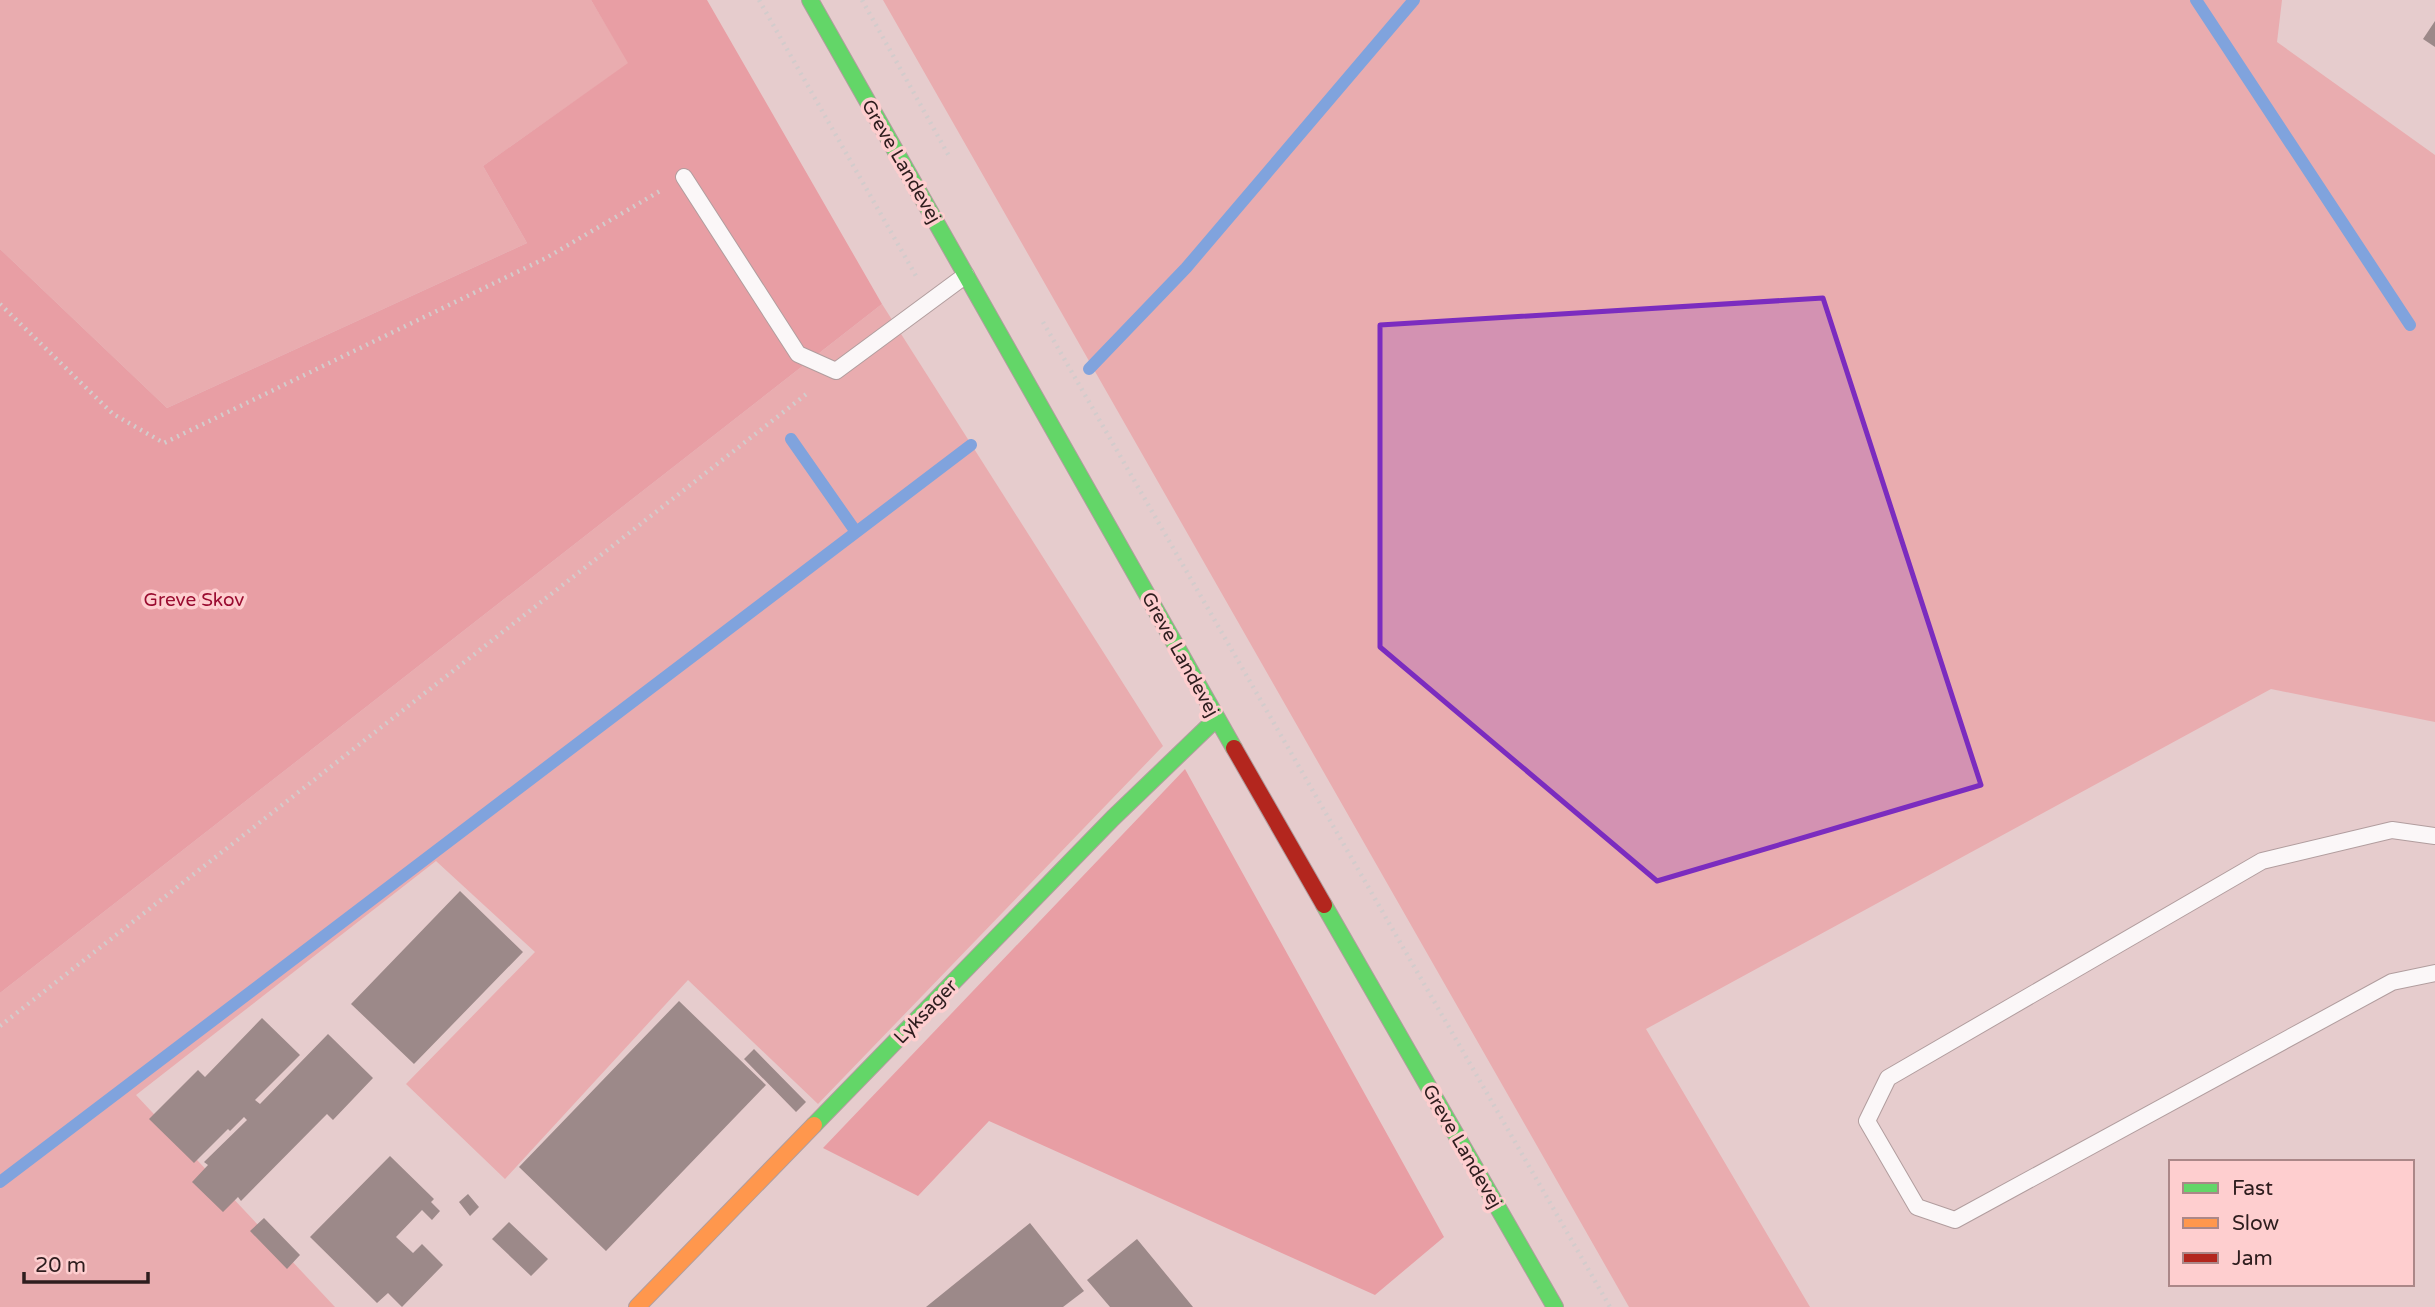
<svg xmlns="http://www.w3.org/2000/svg" width="2435" height="1307" font-family="'Varela Round',sans-serif">
<style>
.green{fill:#e9acaf}
.forest{fill:#e89ea4}
.lines{fill:none;stroke-linecap:round;stroke-linejoin:round}
.stream{stroke:#80a3dd;stroke-width:12}
.building{fill:#9c8989}
.lane-casing{stroke:#b19d9e;stroke-width:18}
.fast-casing{stroke:#b19d9e;stroke-width:18}
.slow-casing{stroke:#b19d9e;stroke-width:18}
.jam-casing{stroke:#b19d9e;stroke-width:18}
.path{stroke:#d3cccc;stroke-width:4.5;stroke-dasharray:2 5;stroke-linecap:butt}
.lane{stroke:#fbf7f8;stroke-width:16}
.fast{stroke:#63d668;stroke-width:16}
.slow{stroke:#ff974d;stroke-width:16}
.jam{stroke:#b3261e;stroke-width:16}
.marked{fill:#7b2cbf;fill-opacity:0.2;stroke:#7b2cbf;stroke-width:5;stroke-linejoin:round}
.labels{text-anchor:middle;stroke-width:7;stroke-linejoin:round;paint-order:stroke}
.street-label{font-size:19px;fill:#2e1d1e;stroke:#fececf}
.park-label{font-size:19px;fill:#9a0c30;stroke:#fececf}
</style>
<rect width="100%" height="100%" fill="#e6cccd"/>
<path class="green" d="M0,0H591L629,63L483,166L527,243L167,408L0,249Z
M883,0H2282L2277,42L2435,155V722L2271,689L1646,1029L1810,1307H1629Z
M882,304L1163,746L818,1104L688,980L505,1179L406,1084L535,952L436,861L136,1095L335,1307H0V993Z"/>
<path class="forest" d="M591,0H707L882,304L0,993V249L167,408L527,243L483,166L628,63Z
M1185,769L1444,1237L1375,1295L989,1121L918,1196L823,1148Z"/>
<g class="lines">
<path class="stream" d="M2196,0L2410,325
M1089,369L1186,268L1414,0
M791,439L856,532
M0,1182L971,445"/>
</g>
<path class="building" d="M2435,21V47L2423,39Z
M460,891L523,952L414,1064L351,1004Z
M679,1001L766,1085L606,1251L519,1167Z
M262,1018L300,1055L255,1100L260,1104L328,1034L373,1078L333,1120L327,1114L241,1201L238,1197L223,1212L192,1182L208,1165L204,1162L247,1120L244,1117L230,1131L228,1129L194,1163L149,1119L198,1070L205,1077Z
M754,1049L806,1102L796,1112L744,1059Z
M390,1156L434,1199L431,1202L440,1211L432,1220L422,1210L396,1237L413,1253L422,1244L443,1265L402,1307L388,1293L377,1303L310,1237Z
M468,1194L479,1207L470,1216L459,1202Z
M264,1218L300,1255L287,1269L250,1231Z
M509,1222L548,1259L531,1276L492,1239Z
M1030,1223L1084,1291L1063,1307H926Z
M1137,1239L1193,1307H1110L1087,1280Z"/>
<g class="lines">
<defs>
<path id="lane" d="M684,177L798,354L836,371L966,275
M2435,836L2392,830L2262,861L1888,1078L1867,1121L1917,1207L1955,1220L2392,982L2435,973"/>
<path id="fast" d="M810,0L1234,748
M1324,905L1555,1307
M814,1125L1113,818L1217,718"/>
<path id="slow" d="M637,1307L814,1125"/>
<path id="jam" d="M1234,748L1324,905"/>
</defs>
<use href="#lane" class="lane-casing"/>
<use href="#fast" class="fast-casing"/>
<use href="#slow" class="slow-casing"/>
<use href="#jam" class="jam-casing"/>
<path class="path" d="M759,0L916,276
M862,0L949,156
M0,304L113,414L164,443L546,258L660,191
M1043,322L1610,1307
M0,1026L809,392"/>
<use href="#lane" class="lane"/>
<use href="#fast" class="fast"/>
<use href="#slow" class="slow"/>
<use href="#jam" class="jam"/>
</g>
<path class="marked" d="M1823,298L1981,785L1657,881L1380,647V325Z"/>
<g class="labels">
<g class="street-label">
<text transform="translate(902 161) rotate(60)" y="7">Greve Landevej</text>
<text transform="translate(1181 654) rotate(61)" y="7">Greve Landevej</text>
<text transform="translate(925 1011) rotate(-46)" y="7">Lyksager</text>
<text transform="translate(1463 1146) rotate(60)" y="7">Greve Landevej</text>
</g>
<g class="park-label">
<text x="194" y="606">Greve Skov</text>
</g>
</g>
<rect x="2169" y="1160" width="245" height="126" fill="#fececf" stroke="#ab8788" stroke-width="2"/>
<rect x="2183" y="1183" width="35" height="10" fill="#63d668" stroke="#ab8788" stroke-width="2"/>
<text x="2232" y="1195" font-size="21" fill="#2e1d1e">Fast</text>
<rect x="2183" y="1218" width="35" height="10" fill="#ff974d" stroke="#ab8788" stroke-width="2"/>
<text x="2232" y="1230" font-size="21" fill="#2e1d1e">Slow</text>
<rect x="2183" y="1253" width="35" height="10" fill="#b3261e" stroke="#ab8788" stroke-width="2"/>
<text x="2232" y="1265" font-size="21" fill="#2e1d1e">Jam</text>
<path d="M24 1272v10h124v-10" fill="none" stroke="#2e1d1e" stroke-width="3.5"/>
<text x="35" y="1272" font-size="21" fill="#2e1d1e" stroke="#fececf" stroke-width="5" paint-order="stroke">20 m</text>
</svg>
